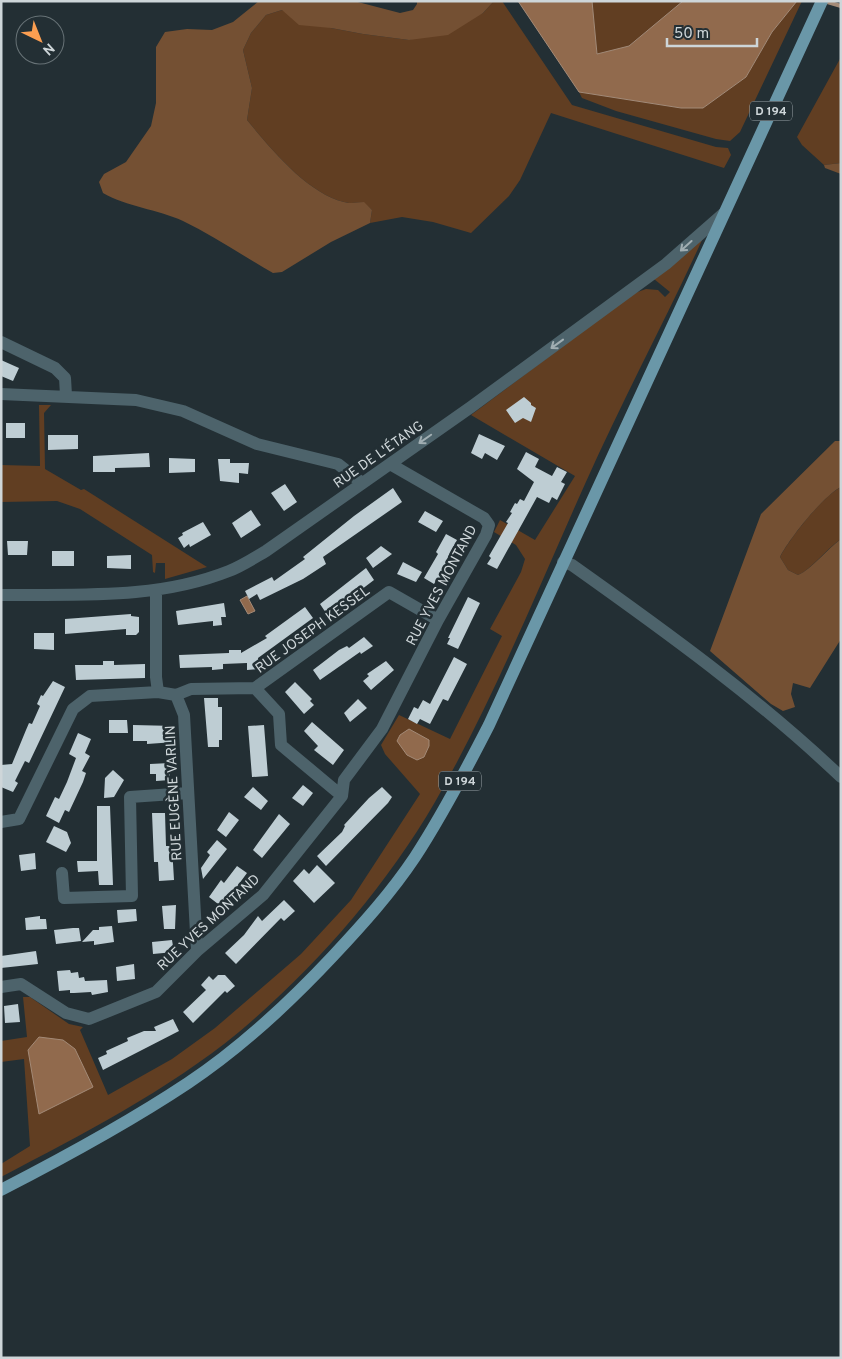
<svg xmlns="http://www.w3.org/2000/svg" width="842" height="1359" font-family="Overpass,sans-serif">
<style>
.green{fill:#613e22}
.forest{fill:#745033}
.water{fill:#916a4d;stroke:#a38a77}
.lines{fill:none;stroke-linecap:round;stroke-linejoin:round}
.stream{stroke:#a38a77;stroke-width:4}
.building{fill:#becdd3}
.minor{stroke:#4d636b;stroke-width:12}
.major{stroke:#6a97a8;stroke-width:12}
.oneway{stroke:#a1aeb2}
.labels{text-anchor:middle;stroke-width:5;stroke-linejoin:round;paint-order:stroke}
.shield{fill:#232f34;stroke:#9ba4a8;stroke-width:1}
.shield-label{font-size:12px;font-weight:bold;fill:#ced6d9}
.street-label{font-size:14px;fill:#ced6d9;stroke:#232f34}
</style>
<rect width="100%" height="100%" fill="#232f34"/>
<path class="green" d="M494,1H502L572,105L716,147L728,148L731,155L724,168L551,113L520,180L509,196L471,233L433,222L402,217L370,223L372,210L364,203C358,202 350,204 344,202C307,193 271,149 247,120L252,88L243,50L251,33L266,15L282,10L331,28L363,34L409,40L483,13Z
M592,1H683L629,46L597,54Z
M797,1H802L740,132L730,141L716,139L616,111L582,98L579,92L681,108H703L746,77L772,32Z
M841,57V163L824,165L802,145L797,137Z
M703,238C665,321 622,401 585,484C537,591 493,701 435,802C385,888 315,968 239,1032C167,1091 83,1134 1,1177V1164L30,1146L24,1059L1,1062V1041L27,1037L23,997H30L69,1024L83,1027L80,1030L108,1095L172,1059L215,1028L301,954L351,900L420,794L385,754L381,745L399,715L450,739L502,636L490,629L521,572L525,559L516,545L494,532L500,520L535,540L575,476L471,415L632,294L646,289L658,290L665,297L670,292L654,279Z
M39,405H51L44,413L45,469L81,490L84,489L207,567L165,579V563H156L155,573L153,572L152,555L80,509L57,501L1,502V465L40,466Z
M841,487V539C826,549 812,569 798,575L788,570L780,557C790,538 822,497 841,487Z"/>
<path class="forest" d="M259,1H354L400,13L413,10L417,4V1H494L483,13L448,35L409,40L363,34L331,28L299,25L282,10L266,15L251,33L243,50L252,88L247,120C271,149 307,193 344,202C350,204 358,202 364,202L372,210L370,223L331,242L282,272L273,273C243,256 214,236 183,221C157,209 127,207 103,193L99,182L104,174L126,162L151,126L156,103V47L165,32L187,29L212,30L233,22Z
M841,163V174L825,168L824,165Z
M835,441H841V487C823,496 789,539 780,557L788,570L798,575C812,569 827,549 841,539V639L810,688L793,683L791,694L795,707L783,711L771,704L710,651L761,514Z"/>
<path class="water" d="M518,1H592L597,54L629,46L683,1H797L772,32L746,77L703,108H681L579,92Z
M247,596L255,611L248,614L240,600Z
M409,729L429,740V746L424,757L417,760L407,755L397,741L400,735Z
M39,1037L63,1040L75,1049L93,1087L39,1114L28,1050Z"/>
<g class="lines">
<path class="stream" d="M824,1L841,6"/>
</g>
<path class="building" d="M1,360L19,368L13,381L1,376Z
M524,397L531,403V405L536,408L531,422L523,418L515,423L506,410Z
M6,423H25V438H6Z
M479,434L505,446L497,460L485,453L482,459L471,453Z
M48,435H78V449L48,450Z
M526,452L539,459L535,467L552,476L557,467L567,472L561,482L565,484L557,500L552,497L549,503L537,497L497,569L487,564L491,558L489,556L508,523L506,522L512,513L510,512L515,503L517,504L520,499L524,501L534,482L517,469Z
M149,453L150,467L115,468V472H93V456Z
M169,458L195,459V472L169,473Z
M218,459H230V463H249L248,474L239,473V483L220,481Z
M285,484L297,502L284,511L271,493Z
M393,488L402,502L323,557L326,564L303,579L260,600L257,594L249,599L245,591L272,577L274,581L305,559L303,557L354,516Z
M251,510L261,525L241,538L232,523Z
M425,511L443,521L436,532L418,522Z
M203,522L211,535L190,547L189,544L184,548L178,538L183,535L182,533Z
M446,534L457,540L447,559L451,561L440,580L437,579L434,584L424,578L438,554L436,552Z
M7,541H28L27,555H8Z
M381,546L392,554L373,568L366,558Z
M52,551H74V566H52Z
M131,555V569L107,568V556Z
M403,562L422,572L416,582L397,574Z
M366,568L374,580L341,605L326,613L320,604Z
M468,597L480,603L458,649L447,644L450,638H448Z
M224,603L226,617H221L222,625L213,626V621L178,625L176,611Z
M305,607L313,618L258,658L259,669L247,670V663L223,664V669L212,670V667L180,668L179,655L229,653V650H241V653L267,638L265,636Z
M131,614V616L139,617V632L136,635H126V629L65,634V619Z
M34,633H54V650L34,649Z
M364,637L373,646L361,654L360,652L320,680L313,670L339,650L347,646L349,648Z
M454,657L467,664L448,701L443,699L430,724L420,719L417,724L408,719L414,707L418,709L423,700L430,704Z
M103,661H114V665L145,664V678L76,680L75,665H103Z
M386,661L394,670L371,690L363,681L369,676L367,674Z
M53,681L65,687L29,763L25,761L15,781L18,783L13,792L1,787V765L12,764L26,730L29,723L32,724L40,706L37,704L41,695L43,696Z
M295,682L312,699L310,701L314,705L304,714L285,692Z
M204,698H218V707H222V740H219V747H208Z
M358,699L367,708L350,722L344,713Z
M109,720H127L128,733H109Z
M312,722L344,750L333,765L314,750L318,746L304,731Z
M133,725L175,726V742L147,744V741H133Z
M264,725L268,776L252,777L248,726Z
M78,733L91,739L85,753L90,756L82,771L86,773L83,782L69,812L65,810L59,823L46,816L55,797L59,799L67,782L76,758L69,754Z
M170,763V780L156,781V774H150V764Z
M113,770L124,780L114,797L104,798L105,778Z
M303,785L313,793L303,806L292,798Z
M253,787L268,801L261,810L244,797Z
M382,787L392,797L388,803L326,866L317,856L342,832L345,826L344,825L369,798Z
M97,806H110L113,885H99L98,871L78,872L77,861H97Z
M229,812L239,820L226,837L217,830Z
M152,813H165L166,846H172L174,880L159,881L158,862H154Z
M279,814L290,824L262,858L253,850Z
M54,826L67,832L71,843L66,852L46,842Z
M217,840L227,849L203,879L201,868L210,855L207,852Z
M35,853L36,869L21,871L19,855Z
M317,865L335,883L314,903L293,881L304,869L309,874Z
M237,866L247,873L222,907L209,897L221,880L224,883Z
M284,900L295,911L284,921L281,918L236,964L225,953L244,935L258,916L262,921Z
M176,905L175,929H164L162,906Z
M136,909L137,921L118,923L117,910Z
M40,916V919H46L47,929L26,930L25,918Z
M112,926L114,942L94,945V941L82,942L93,930H99V927Z
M73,928H79L81,941L56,944L54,930Z
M172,940L174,952L153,954L152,942Z
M36,951L38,964L1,968V956Z
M134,964L135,979L117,981L116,967Z
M70,970L71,973L78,972L79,978L84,977L85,981L107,980L108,992L92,995L91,992L74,993H70V990L59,991L57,971Z
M218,975H225L235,986L227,993L225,991L193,1023L183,1012L206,990L201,985L209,976L213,980Z
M18,1004L20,1022L5,1023L4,1006Z
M173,1019L179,1031L103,1070L98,1058L107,1054L106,1051L128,1041L127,1038L144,1031H156L154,1027Z"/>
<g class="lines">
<path class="minor" d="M1,342L55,368L65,378L66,395
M1,394L136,400L183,411L257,444L338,464L362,483
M563,562L572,565C665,631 758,698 841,777
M156,591V677L158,692L176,695L184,715L197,951
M1,595C78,594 156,600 229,571C242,566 254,558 266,551L471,407L666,264L723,214
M255,688L389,592L438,620
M176,695L191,689L255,688L279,714L281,745L342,796
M1,822L19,819L73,709L90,696L158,692
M62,873L64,898L132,896L130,797L188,793
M1,987L21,984L66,1013L89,1019L156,992L197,951L263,895L342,796L344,780L382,729L438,620L486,535L489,525L484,518L390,464"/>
<path class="major" d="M1,1190C65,1157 128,1123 188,1083C242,1047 289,1003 333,956C362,925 391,893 415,857C443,814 466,770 489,725L822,1"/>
</g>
<defs><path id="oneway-shaft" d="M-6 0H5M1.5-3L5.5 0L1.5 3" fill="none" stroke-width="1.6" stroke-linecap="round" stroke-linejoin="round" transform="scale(1.25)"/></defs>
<g class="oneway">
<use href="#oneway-shaft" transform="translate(686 246) rotate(138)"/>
<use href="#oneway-shaft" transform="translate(557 344) rotate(144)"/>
<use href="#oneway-shaft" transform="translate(425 439) rotate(145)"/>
</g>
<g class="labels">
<g class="shield">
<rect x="750" y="101.5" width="42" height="19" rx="4"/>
<rect x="439" y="771.5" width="42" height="19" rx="4"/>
</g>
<g class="shield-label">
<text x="771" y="115">D 194</text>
<text x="460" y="785">D 194</text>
</g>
<g class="street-label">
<text transform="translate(378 454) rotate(-35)" y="5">RUE DE L'ÉTANG</text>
<text transform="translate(441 585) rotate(-62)" y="5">RUE YVES MONTAND</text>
<text transform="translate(312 629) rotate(-36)" y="5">RUE JOSEPH KESSEL</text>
<text transform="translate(173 793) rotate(-93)" y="5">RUE EUGÈNE VARLIN</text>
<text transform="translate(208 922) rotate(-43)" y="5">RUE YVES MONTAND</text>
</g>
</g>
<rect width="842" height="1359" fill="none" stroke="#ced6d9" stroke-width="5"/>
<g transform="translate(40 40) rotate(137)"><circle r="24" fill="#232f34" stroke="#677276"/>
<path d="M0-4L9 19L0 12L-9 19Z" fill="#fb9e51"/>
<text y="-8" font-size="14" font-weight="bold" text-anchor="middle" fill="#ced6d9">N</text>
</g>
<path d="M667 38v8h90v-8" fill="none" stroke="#ced6d9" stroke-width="2.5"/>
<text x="674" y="38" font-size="15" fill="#ced6d9" stroke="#232f34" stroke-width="4" paint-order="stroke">50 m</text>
</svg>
